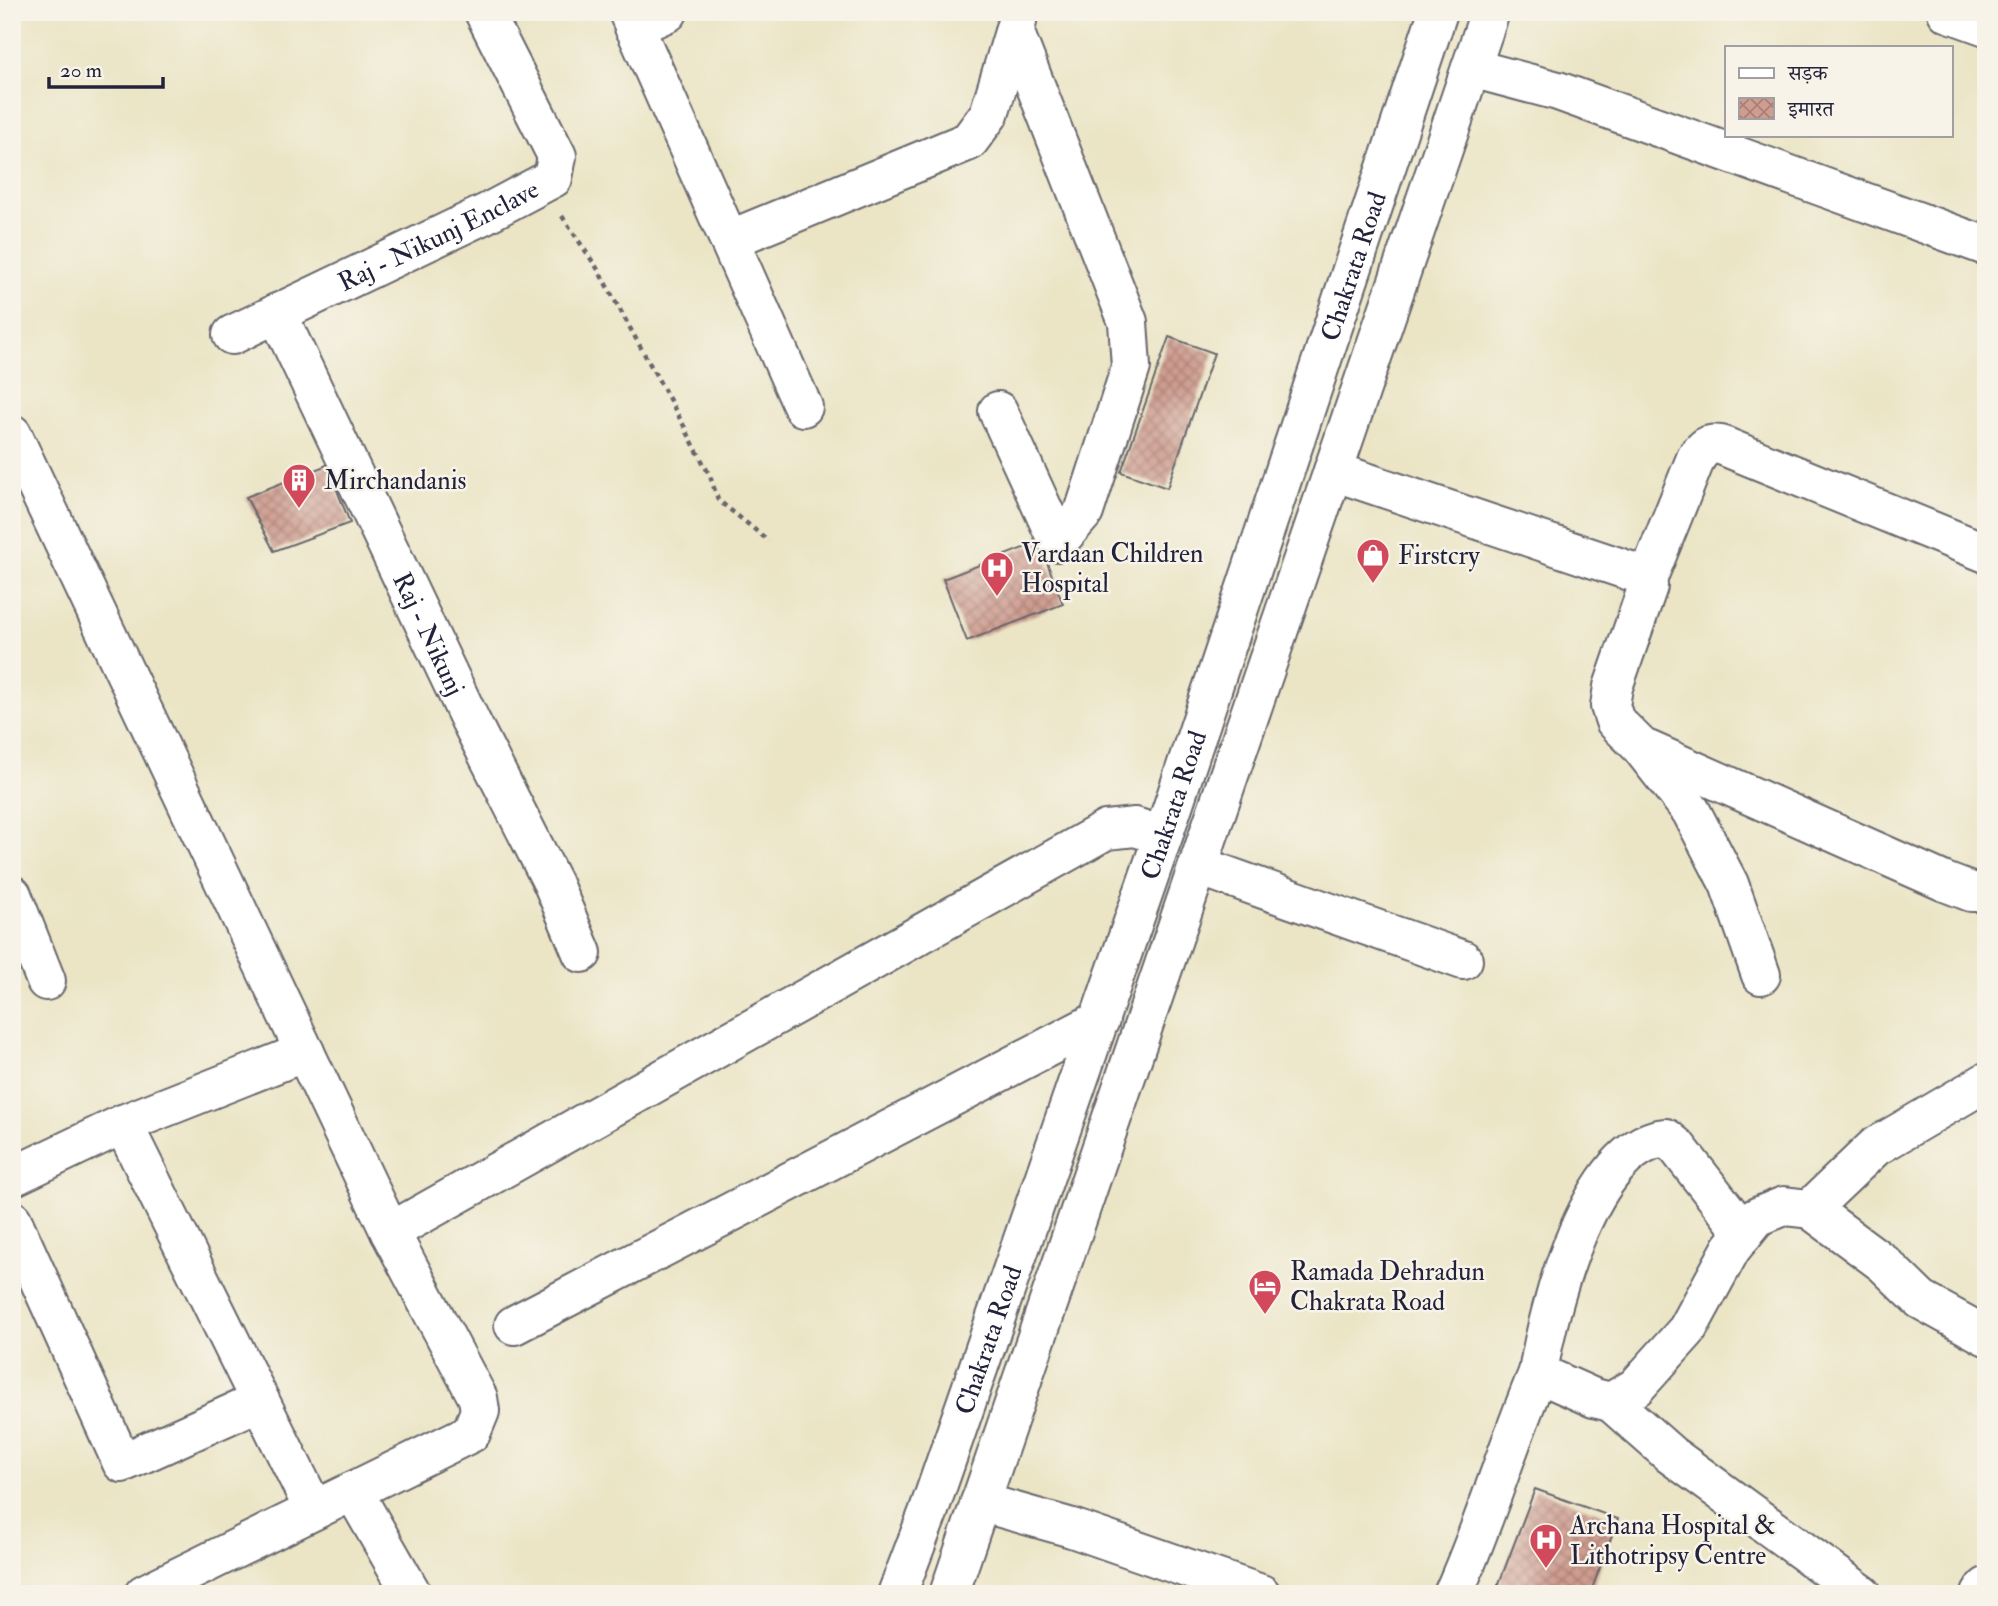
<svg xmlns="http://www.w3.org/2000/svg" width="1998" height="1606" font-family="'IM FELL Double Pica','Noto Serif Devanagari',serif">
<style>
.building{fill:url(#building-cross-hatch)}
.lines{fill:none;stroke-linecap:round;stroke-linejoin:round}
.minor-casing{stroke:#68666c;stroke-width:42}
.secondary-casing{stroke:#68666c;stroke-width:42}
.path{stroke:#68666c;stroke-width:4.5;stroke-dasharray:5 5;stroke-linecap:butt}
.minor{stroke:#fff;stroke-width:38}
.secondary{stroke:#fff;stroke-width:38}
.labels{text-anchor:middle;stroke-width:5;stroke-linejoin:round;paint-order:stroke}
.street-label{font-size:26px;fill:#22223b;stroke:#f7f3e8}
.poi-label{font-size:26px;fill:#22223b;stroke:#f7f3e8;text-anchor:start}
</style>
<defs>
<pattern id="building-cross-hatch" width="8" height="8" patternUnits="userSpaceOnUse" patternTransform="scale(1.75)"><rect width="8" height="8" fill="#cf9d90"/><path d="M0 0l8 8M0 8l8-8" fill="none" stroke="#a88077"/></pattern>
</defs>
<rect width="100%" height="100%" fill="#f7f3e8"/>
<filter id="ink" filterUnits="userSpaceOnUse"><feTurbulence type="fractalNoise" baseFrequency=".0143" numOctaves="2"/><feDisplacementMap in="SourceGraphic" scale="14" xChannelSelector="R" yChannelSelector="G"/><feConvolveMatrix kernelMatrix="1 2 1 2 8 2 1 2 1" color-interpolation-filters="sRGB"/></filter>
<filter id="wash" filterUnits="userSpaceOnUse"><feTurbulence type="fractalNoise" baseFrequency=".00686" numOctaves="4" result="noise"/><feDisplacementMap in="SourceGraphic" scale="28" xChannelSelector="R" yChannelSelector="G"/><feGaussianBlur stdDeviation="1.57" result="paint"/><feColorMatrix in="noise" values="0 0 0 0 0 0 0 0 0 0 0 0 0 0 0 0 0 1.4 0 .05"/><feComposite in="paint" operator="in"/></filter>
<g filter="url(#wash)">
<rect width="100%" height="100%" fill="#ebe5c6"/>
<g id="blocks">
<path class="building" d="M1169,337L1214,353L1167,488L1121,472Z
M327,465L350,523L274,551L246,497Z
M1039,542L1063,604L967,641L943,579Z
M1535,1489L1618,1519L1590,1594H1495Z"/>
</g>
</g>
<g filter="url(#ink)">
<use href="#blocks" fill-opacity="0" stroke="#68666c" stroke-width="2"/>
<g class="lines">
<defs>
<g id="minor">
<path d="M628,12L803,407"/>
<path d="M1947,12L1986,26"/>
<path d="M634,27L668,12"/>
<path d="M1471,68L1558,91L1986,246"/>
<path d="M729,240L969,141L989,114L1017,22"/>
<path id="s1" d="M277,313L470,720L553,884L582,953"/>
<path id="s2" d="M232,335L485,214L553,178L557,156L484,12"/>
<path d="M998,411L1058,542L1084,512L1131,367L1128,322L1014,31"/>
<path d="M12,434L390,1232L478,1398L480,1411L471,1433L144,1594"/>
<path d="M1333,471L1639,574L1647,580L1648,586L1613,687L1610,706L1615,721L1640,746L1691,811L1729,884L1761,975"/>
<path d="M1647,580L1696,458C1704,447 1707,443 1721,445L1986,553"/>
<path d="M1648,750L1945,882L1971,892H1986"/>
<path d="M1199,866L1463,960"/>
<path d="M12,895L46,981"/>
<path d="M305,1052L123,1124L314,1510"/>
<path d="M12,1177L123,1124"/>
<path d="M1810,1209L1875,1147L1986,1082"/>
<path d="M12,1220L122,1463L260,1401"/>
<path d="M390,1232L1106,830L1135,827L1163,836"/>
<path d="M514,1325L1100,1020"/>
<path d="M1538,1373C1548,1309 1590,1144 1666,1138L1677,1147L1744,1233"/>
<path d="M1611,1402L1671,1455L1862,1594"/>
<path d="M353,1491L412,1594"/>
<path d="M980,1502L1072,1528L1261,1594"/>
<path d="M1453,1594C1486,1521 1507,1446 1538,1373L1594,1398L1611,1402L1636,1387L1687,1330L1731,1249L1757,1217L1784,1206L1810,1209L1883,1263L1921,1300L1986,1336"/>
<path d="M1981,1594L1986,1587"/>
</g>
<g id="secondary">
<path id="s3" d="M897,1594L928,1513L1163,836L1438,12"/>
<path d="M949,1594L1490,12"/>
</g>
</defs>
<use href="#minor" class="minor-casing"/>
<use href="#secondary" class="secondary-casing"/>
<path class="path" d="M562,216L597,268L684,426L710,476L718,500L769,541"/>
<use href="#minor" class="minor"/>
<use href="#secondary" class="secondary"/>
</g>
</g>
<defs>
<symbol id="building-pin" viewBox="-11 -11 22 30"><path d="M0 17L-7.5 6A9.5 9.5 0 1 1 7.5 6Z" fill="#d1495b" stroke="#f7f3e8"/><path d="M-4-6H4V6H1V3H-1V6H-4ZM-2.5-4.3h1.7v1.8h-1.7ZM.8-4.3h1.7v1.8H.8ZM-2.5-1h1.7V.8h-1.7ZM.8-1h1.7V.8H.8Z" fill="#fff"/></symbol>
<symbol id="shop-pin" viewBox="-11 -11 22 30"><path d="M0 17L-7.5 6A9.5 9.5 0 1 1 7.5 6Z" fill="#d1495b" stroke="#f7f3e8"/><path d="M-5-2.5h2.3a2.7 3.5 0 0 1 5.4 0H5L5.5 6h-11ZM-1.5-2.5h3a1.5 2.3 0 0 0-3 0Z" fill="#fff"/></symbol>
<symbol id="hospital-pin" viewBox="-11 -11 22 30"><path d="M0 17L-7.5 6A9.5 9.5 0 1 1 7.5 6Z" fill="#d1495b" stroke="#f7f3e8"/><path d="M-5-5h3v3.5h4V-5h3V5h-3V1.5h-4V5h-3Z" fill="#fff"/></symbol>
<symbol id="hotel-pin" viewBox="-11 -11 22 30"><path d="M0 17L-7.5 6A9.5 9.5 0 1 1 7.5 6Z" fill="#d1495b" stroke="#f7f3e8"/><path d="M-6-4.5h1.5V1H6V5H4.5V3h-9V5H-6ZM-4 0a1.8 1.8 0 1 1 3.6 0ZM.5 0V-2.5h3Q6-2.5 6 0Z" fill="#fff"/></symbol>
</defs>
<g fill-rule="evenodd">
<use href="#building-pin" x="280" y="461" width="38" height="52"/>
<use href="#shop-pin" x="1354" y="536" width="38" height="52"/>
<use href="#hospital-pin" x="978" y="549" width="38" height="52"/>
<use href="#hotel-pin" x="1246" y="1267" width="38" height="52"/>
<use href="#hospital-pin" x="1527" y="1521" width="38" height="52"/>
</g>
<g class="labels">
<g class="street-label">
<text dy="9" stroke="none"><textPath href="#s2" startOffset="229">Raj - Nikunj Enclave</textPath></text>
<text dy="9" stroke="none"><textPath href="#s3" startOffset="1404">Chakrata Road</textPath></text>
<text dy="9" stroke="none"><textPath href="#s1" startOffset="355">Raj - Nikunj</textPath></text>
<text dy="9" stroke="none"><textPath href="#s3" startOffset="836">Chakrata Road</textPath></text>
<text dy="9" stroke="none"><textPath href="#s3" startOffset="270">Chakrata Road</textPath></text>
</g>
<g class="poi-label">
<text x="324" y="489">Mirchandanis</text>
<text x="1021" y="562">Vardaan Children<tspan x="1021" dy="30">Hospital</tspan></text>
<text x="1398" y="564">Firstcry</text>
<text x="1290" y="1280">Ramada Dehradun<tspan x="1290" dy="30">Chakrata Road</tspan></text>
<text x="1570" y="1534">Archana Hospital &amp;<tspan x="1570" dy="30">Lithotripsy Centre</tspan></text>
</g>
</g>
<rect width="1998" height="1606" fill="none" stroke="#f7f3e8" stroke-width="42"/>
<rect x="1725" y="46" width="228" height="91" fill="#f7f3e8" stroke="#a29fa3" stroke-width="2"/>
<rect x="1739" y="68" width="35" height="10" fill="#ffffff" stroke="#a29fa3" stroke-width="2"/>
<text x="1788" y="80" font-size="21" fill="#22223b">सड़क</text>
<rect x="1739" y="98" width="35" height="21" fill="url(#building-cross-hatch)" stroke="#a29fa3" stroke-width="2"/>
<text x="1788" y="116" font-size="21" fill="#22223b">इमारत</text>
<path d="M49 77v10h114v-10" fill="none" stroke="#22223b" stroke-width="3.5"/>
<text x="60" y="77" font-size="21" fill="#22223b" stroke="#f7f3e8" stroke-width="5" paint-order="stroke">20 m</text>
</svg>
